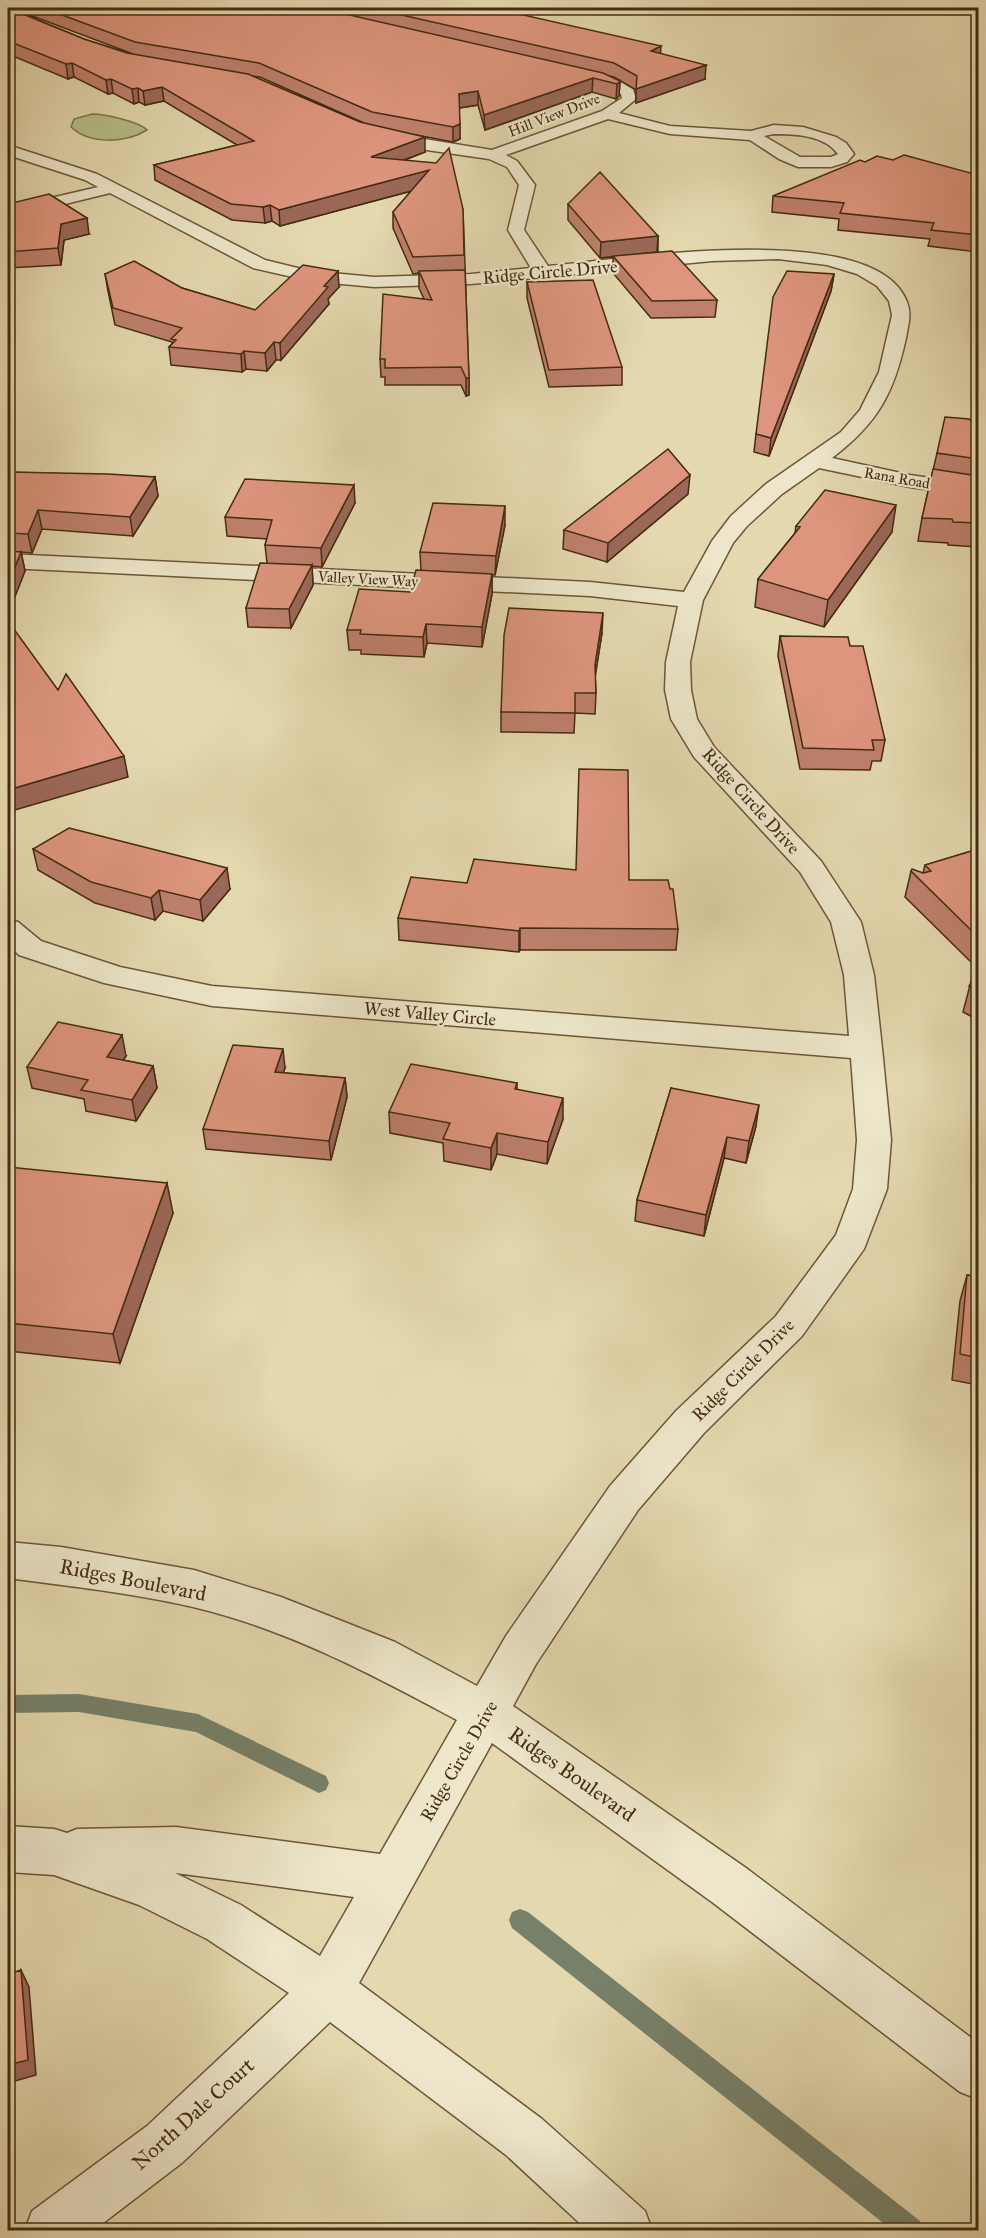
<svg xmlns="http://www.w3.org/2000/svg" width="986" height="2238" font-family="'IM FELL Great Primer',serif">
<style>
.green{fill:#b7be88;stroke:#7e744d;stroke-width:1.5}
.lines{fill:none;stroke-linecap:round;stroke-linejoin:round}
.stream{fill:#76816a;fill-rule:evenodd}
.minor-casing{stroke:#6d5639;stroke-width:3}
.minor{fill:#ede6ca;fill-rule:evenodd}
.wall{fill:#be806c;stroke:#452b12;stroke-width:1.5;fill-rule:evenodd}
.shaded-wall{fill:#9b6858;stroke:#452b12;stroke-width:1.5}
.building{fill:#dd957d;stroke:#452b12;stroke-width:1.5}
.labels{text-anchor:middle;stroke-width:4.5;stroke-linejoin:round;paint-order:stroke}
.far-street-label{font-size:15px;fill:#452b12;stroke:#ede6ca}
.street-label{font-size:18px;fill:#452b12;stroke:#ede6ca}
.near-street-label{font-size:21px;fill:#452b12;stroke:#ede6ca}
</style>
<rect width="100%" height="100%" fill="#e4d8ae"/>
<filter id="stains"><feTurbulence type="fractalNoise" baseFrequency=".00333" numOctaves="4"/><feColorMatrix values="0 0 0 0 .2 0 0 0 0 .09 0 0 0 0 .02 0 0 0 .5 -.17"/></filter>
<radialGradient id="worn" r=".72"><stop offset=".6" stop-color="#630" stop-opacity="0"/><stop offset="1" stop-color="#630" stop-opacity=".3"/></radialGradient>
<path class="green" d="M92,114C105,114 140,122 147,130C126,143 90,145 71,127L74,119Z"/>
<g class="lines">
<path class="stream" d="M79,1694L198,1714L326,1776L329,1783L326,1790L319,1793L196,1732L79,1712L8,1713V1695Z
M520,1909L528,1912L920,2221L923,2230H892L512,1928L509,1920L512,1912Z"/>
<defs>
<path id="minor" d="M575,71L623,83L633,89L636,99L619,113L670,126L751,131L774,125L803,127L836,137L846,143L854,154L847,162L831,167H798L779,159L750,140L670,134L608,119L506,155L517,161L535,185L524,230L548,266C620,260 875,217 907,302C912,314 908,326 906,338C894,393 878,423 832,458L910,475L978,485V497L910,487L819,468L782,494L747,526L733,543L703,600L690,662L691,690L697,719L714,747L821,861L861,922L874,975L882,1048L891,1140L887,1189L864,1249L802,1336L704,1433L638,1510L536,1664L513,1706L746,1868L978,2043V2099L960,2092L712,1902L492,1743L359,1983L542,2119L645,2211L652,2230H587L506,2155L330,2022L183,2162L94,2230H25L32,2211L147,2126L289,1993L207,1939L139,1905L54,1875L8,1872V1826L54,1829L67,1833L77,1829L176,1827L380,1854L457,1720C373,1675 287,1629 193,1607C132,1593 69,1586 8,1578V1542L61,1547L194,1570L281,1597L395,1642L477,1686L506,1636L610,1486L676,1411L776,1316L836,1235L853,1189L857,1140L851,1058L212,1006L104,983L19,955L8,944V920L18,922L41,941L120,967L212,986L849,1036L844,975L831,922L800,872L694,757L671,719L665,690L666,662L678,606L590,596L8,568V554L590,582L684,592L712,541L731,516L766,484L841,432L860,410L879,372L892,315L889,301L877,286L857,274L827,265L778,259L712,261L471,284L374,287L310,281L253,268L110,193L8,218V208L98,187L85,180L8,155V145L97,174L265,260L310,271L374,277L471,274L531,268L508,230L519,185L507,167L489,159L413,148L376,139L374,136L381,132L492,150L602,111L622,98L621,94L613,89L570,78L568,75ZM774,134C795,134 824,135 838,154L831,157H800L764,136ZM175,1873H176L354,1897L320,1956L241,1905Z"/>
</defs>
<use href="#minor" class="minor-casing"/>
<use href="#minor" class="minor"/>
</g>
<path class="wall" d="M8,8H492L660,53L705,79L636,103V90L614,77L608,76L620,81L619,96L616,99L592,92L485,130L478,105L459,108L460,139L453,142L416,135L425,152L405,160L463,209L469,378V395L466,396L461,385H385V377H381L380,359L424,299L419,288V273L413,274L393,228V212L412,191L280,226L272,221L265,223L232,220L155,180L154,165L237,145L164,101L145,105L139,102L134,104L113,93L108,94L74,77L68,79L8,54ZM9,8L14,9L133,54L127,53L84,39ZM252,76L260,77L364,123L360,122Z
M893,160L978,175V252L928,246L930,239L838,230L839,219L772,212L773,196L865,162Z
M8,204L89,234L64,240L61,265L8,268Z
M568,204L658,236V252L717,300L715,317L651,318L613,273V257L600,258L568,220Z
M105,274L182,288L255,310L339,287L328,299L329,304L281,360H276L267,371L246,369L242,372L171,365L169,347L172,344V342L115,325L108,291Z
M834,274L831,291L769,456L754,452L756,434Z
M527,282L622,367V385L549,387L527,298Z
M978,428V547L948,545V543L918,541L922,518L937,453Z
M8,472L155,477L158,496L133,536L42,529L32,553L21,552L25,571L8,614Z
M688,494L607,562L563,549L564,530Z
M355,503L322,567L312,566L313,585L291,628L248,627L246,608L267,563L265,545L267,539L227,536L225,517Z
M505,525L495,575H492V594L482,647L427,643L424,657L361,654V650H349L347,630L410,592L421,571L420,552Z
M796,526L892,532L824,627L755,607L758,579L795,533Z
M602,633L595,675L596,693L595,714L575,713L574,733L501,732V712Z
M780,636L850,646L885,740L881,761H872L870,770L800,769L778,656Z
M33,849L230,889L203,921L163,911L155,920L95,903L38,870Z
M978,849V1020L963,1012L975,966L905,897L911,871L923,873L925,865Z
M629,880L678,929L676,950H520L519,952L399,940L398,918L467,883Z
M126,1056L123,1060L153,1066L157,1088L136,1121L86,1111L84,1099L32,1088L27,1067Z
M285,1068L283,1073L345,1078L347,1097L331,1160L206,1149L203,1129Z
M517,1083V1089L563,1119L547,1164L497,1154L491,1170L444,1161L443,1143L390,1133L389,1112Z
M671,1088L756,1126L746,1163L724,1158L704,1236L635,1221L637,1200Z
M8,1167L173,1213L120,1363L8,1351Z
M967,1275L978,1277V1385L952,1380L960,1301Z"/>
<path class="shaded-wall" d="M661,46L660,60L651,51Z
M72,63L74,77L68,79L66,64Z
M706,65L705,79L636,103V89Z
M593,78L592,92L485,130L484,115Z
M111,79L113,93L108,94L106,80Z
M620,81L619,96L616,99L617,84Z
M162,87L164,101L145,105L143,91Z
M138,88L139,102L134,104L132,89Z
M478,91V105L459,108V94Z
M460,124V139L453,142V127Z
M425,137V152L372,172L371,157Z
M429,170L430,186L280,226L279,210Z
M270,205L272,221L265,223L263,207Z
M87,218L89,234L64,240L61,265L58,248L61,224Z
M658,236L657,252L600,258L601,242Z
M338,271L339,287L328,299L329,304L281,360L280,343L324,286Z
M834,274L831,291L769,456L771,438Z
M274,342L276,360L267,371L265,353Z
M244,351L246,369L242,372L241,354Z
M466,378H469V395L466,396Z
M690,475L688,494L607,562L608,543Z
M155,477L158,496L133,536L130,517Z
M354,485L355,503L322,567L321,548Z
M896,505L892,532L824,627L828,600Z
M505,506V525L495,575L496,556Z
M38,510L42,529L32,553L28,534Z
M21,552L25,571L8,614V584Z
M312,565L313,585L291,628L289,609Z
M492,574V594L482,647V627Z
M603,613L602,633L594,685L595,665Z
M426,624L427,643L424,657L423,637Z
M124,756L128,777L8,812V790Z
M227,868L230,889L203,921L200,900Z
M159,890L163,911L155,920L151,898Z
M520,928V950L519,952V931Z
M122,1035L126,1056L111,1078L107,1057Z
M283,1049L285,1068L277,1092L275,1072Z
M153,1066L157,1088L136,1121L132,1100Z
M345,1078L347,1097L331,1160L329,1141Z
M563,1098V1119L547,1164L548,1142Z
M759,1105L756,1126L746,1163L749,1141Z
M497,1133V1154L491,1170V1148Z
M727,1137L724,1158L704,1236L706,1215Z
M167,1183L173,1213L120,1363L113,1334Z
M21,1970L29,1987L36,2075L8,2083V2065Z"/>
<path class="building" d="M8,8L84,39L127,53L248,74L360,122L425,137L371,157L436,163L449,148L463,209L464,255L413,257L393,212L429,170L279,210L270,205L263,207L231,204L154,165L254,141L162,87L143,91L138,88L132,89L111,79L106,80L72,63L66,64L8,41Z
M43,8H319L603,73L620,81L617,84L593,78L484,115L478,91L459,94L460,124L453,127L372,112L259,63L135,42Z
M371,8H492L661,46L651,51L706,65L636,89L637,76L614,63Z
M904,155L978,175V235L931,230L934,223L840,213L844,203L773,196L860,160L865,162L877,156L893,160Z
M600,172L658,236L601,242L568,204Z
M49,194L87,218L61,224L58,248L8,252V204Z
M672,251L717,300L652,301L613,256Z
M134,261L182,288L255,310L303,265L338,271L324,286L328,287L280,343L274,342L265,353L244,351L241,354L169,347L176,340L171,339L182,328L113,308L105,274Z
M465,270L469,378H466L461,367L385,368V359H380L383,294L432,300L419,271Z
M787,271L834,274L771,438L756,434L773,297Z
M593,280L622,367L549,370L527,282Z
M945,417L969,419L978,428V459L937,453Z
M668,449L690,475L608,543L564,530Z
M933,469L978,476V523L953,522L952,519L922,518Z
M8,472L108,474L155,477L130,517L38,510L28,534L8,533Z
M245,479L354,485L321,548L265,545L272,520L225,517Z
M825,490L896,505L828,600L758,579L800,527L796,526Z
M433,503L505,506L496,556L420,552Z
M8,551L21,552L8,584Z
M260,563L312,565L289,609L246,608Z
M416,570L492,574L482,627L426,624L423,637L360,634L361,630H347L359,589L410,592Z
M509,608L603,613L595,665L596,693H575V713L501,712L504,635Z
M8,621L58,690L66,674L124,756L8,790Z
M780,636L848,637L850,646H863L885,740H872L874,750L803,748Z
M579,769L628,770L629,880H668L670,889H673L678,929L520,928L519,931L398,918L411,877L467,883L474,859L576,870Z
M69,828L227,868L200,900L159,890L151,898L91,882L33,849Z
M978,849V937L911,871L912,869L923,873L931,871L925,865Z
M978,976V990L969,986Z
M58,1022L122,1035L107,1057L153,1066L132,1100L81,1090L88,1080L27,1067Z
M233,1045L283,1049L275,1072L345,1078L329,1141L203,1129Z
M411,1064L517,1083L515,1089L563,1098L548,1142L497,1133L491,1148L443,1139L450,1123L389,1112Z
M671,1088L759,1105L749,1141L727,1137L706,1215L637,1200Z
M8,1167L167,1183L113,1334L8,1323Z
M967,1275L978,1277V1358L960,1354Z
M21,1970L28,2060L8,2065V1974Z"/>
<g class="labels">
<g class="far-street-label">
<text transform="translate(554 115) rotate(-21)" y="5">Hill View Drive</text>
<text transform="translate(897 478) rotate(10)" y="5">Rana Road</text>
<text transform="translate(368 579) rotate(3)" y="5">Valley View Way</text>
</g>
<g class="street-label">
<text transform="translate(550 272) rotate(-5)" y="6">Ridge Circle Drive</text>
<text transform="translate(751 801) rotate(48)" y="6">Ridge Circle Drive</text>
<text transform="translate(430 1014) rotate(5)" y="6">West Valley Circle</text>
<text transform="translate(743 1370) rotate(-45)" y="6">Ridge Circle Drive</text>
<text transform="translate(459 1761) rotate(-60)" y="6">Ridge Circle Drive</text>
</g>
<g class="near-street-label">
<text transform="translate(133 1580) rotate(11)" y="7">Ridges Boulevard</text>
<text transform="translate(572 1774) rotate(35)" y="7">Ridges Boulevard</text>
<text transform="translate(193 2114) rotate(-42)" y="7">North Dale Court</text>
</g>
</g>
<rect width="986" height="2238" fill="none" stroke="#e4d8ae" stroke-width="30"/>
<rect x="9" y="9" width="968" height="2220" fill="none" stroke="#452b12" stroke-width="3"/>
<rect x="15" y="15" width="956" height="2208" fill="none" stroke="#452b12" stroke-width="1.5"/>
<rect width="100%" height="100%" filter="url(#stains)"/>
<rect width="100%" height="100%" fill="url(#worn)"/>
</svg>
